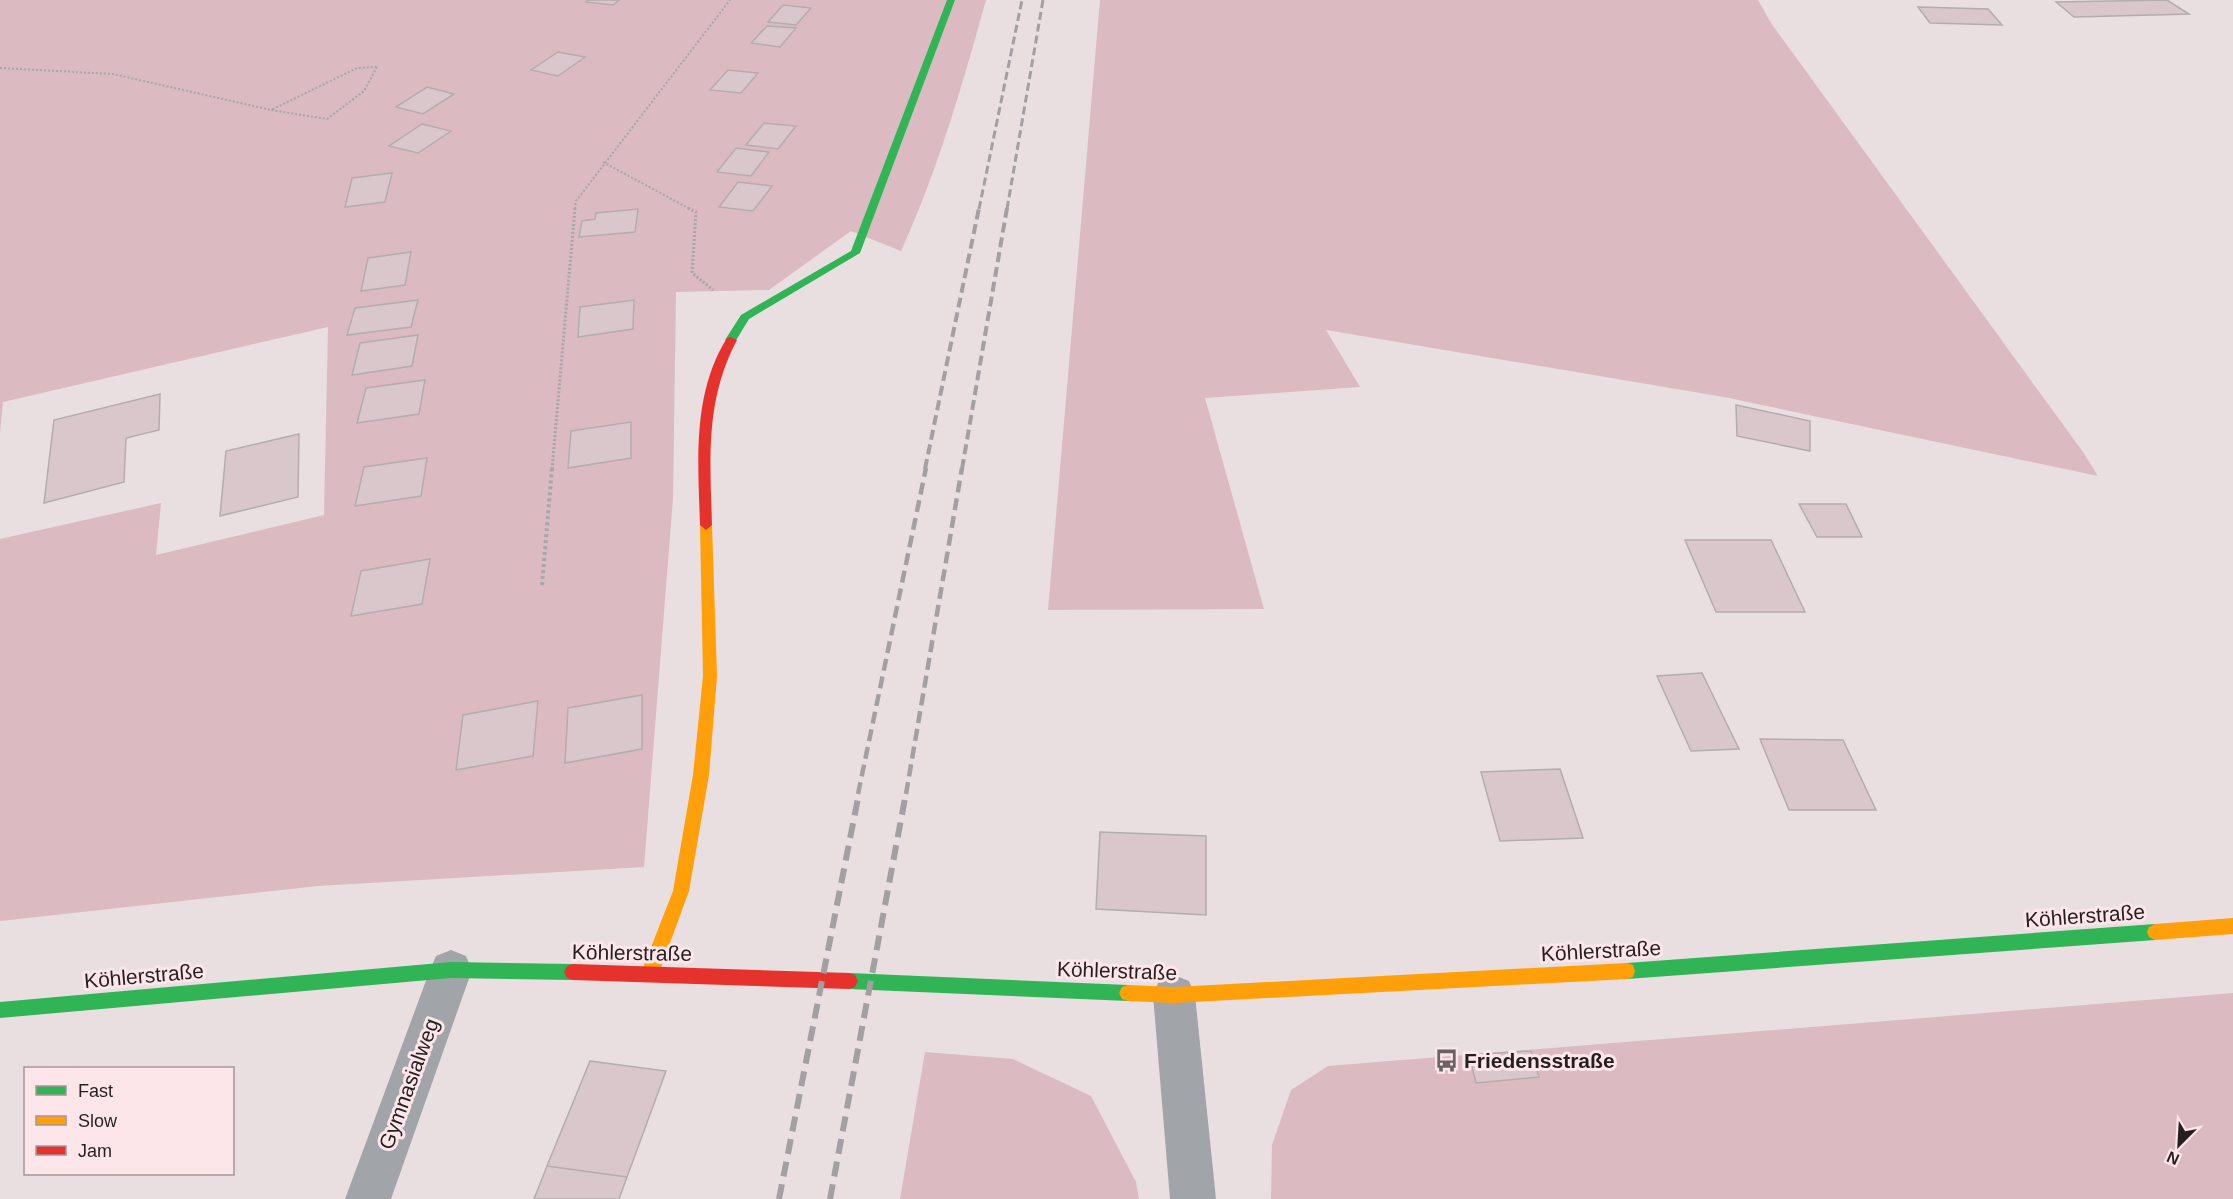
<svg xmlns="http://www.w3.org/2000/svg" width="2233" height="1199" font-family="Arial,sans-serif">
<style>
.green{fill:#dbbbc1}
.building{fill:#d9c7cb;stroke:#b5acae;stroke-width:1.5}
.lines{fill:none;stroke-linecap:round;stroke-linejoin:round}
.path-far2{stroke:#a7a6a8;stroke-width:2;stroke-dasharray:2 2;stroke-linecap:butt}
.path-far1{stroke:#a7a6a8;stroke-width:3;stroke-dasharray:2 2;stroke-linecap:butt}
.path{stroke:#a7a6a8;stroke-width:4;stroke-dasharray:3 3;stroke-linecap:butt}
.street{fill:#a1a5a9;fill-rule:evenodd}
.fast{fill:#30b455;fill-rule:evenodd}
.slow{fill:#ff9f0a;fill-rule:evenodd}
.jam{fill:#e5322d;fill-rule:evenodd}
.rail-far3{stroke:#a2a0a3;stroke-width:3;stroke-dasharray:8 4;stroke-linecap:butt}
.rail-far2{stroke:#a2a0a3;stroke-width:4;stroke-dasharray:10 5;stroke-linecap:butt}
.rail-far1{stroke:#a2a0a3;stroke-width:4.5;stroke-dasharray:12 6;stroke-linecap:butt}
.rail{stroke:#a2a0a3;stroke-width:6;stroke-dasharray:15 8;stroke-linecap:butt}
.labels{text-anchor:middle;stroke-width:6;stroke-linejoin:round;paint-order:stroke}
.near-street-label{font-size:21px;fill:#261f20;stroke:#fce6ea}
.near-poi-label{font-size:21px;font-weight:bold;fill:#261f20;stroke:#fce6ea;text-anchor:start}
</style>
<rect width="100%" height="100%" fill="#e9dee0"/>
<path class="green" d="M0,0H986C962,86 938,170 901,251L851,231L769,290L676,292L673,498L644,867L318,886L0,921V539L161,503L156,555L324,515L328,327L3,402L0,433Z
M1100,0H1758L1771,23L2083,452L2098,476L1724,397L1326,330L1360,387L1205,398L1264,609L1048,610Z
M2233,993V1199H1271L1272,1145L1291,1090L1328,1066Z
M925,1052L1013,1059L1091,1096L1136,1182L1139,1199H900Z"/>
<path class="building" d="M588,0H619L613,5L586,2Z
M2167,0L2189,14L2074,17L2056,2Z
M783,5L811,8L796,25L768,22Z
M1918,7L1988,9L2002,25L1930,23Z
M767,26L796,28L780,47L751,43Z
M558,52L585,57L558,76L531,70Z
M728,70L758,73L741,93L710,90Z
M427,87L454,94L423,114L396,107Z
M764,123L796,126L778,149L746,145Z
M422,124L451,131L418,153L389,146Z
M736,148L769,152L751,176L717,172Z
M392,173L385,202L345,207L352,178Z
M738,182L772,186L753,211L719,207Z
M638,209L635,232L579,237L582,221L595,219L596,213Z
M411,252L405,285L361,291L368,258Z
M418,300L411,327L347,335L355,308Z
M634,300L633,329L578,337L580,307Z
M418,335L412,366L352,375L360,343Z
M425,380L419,414L357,423L366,388Z
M160,394L159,430L126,438L124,482L44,503L54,420Z
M1736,405L1810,421V451L1737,436Z
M631,422V458L568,468L571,431Z
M299,434L298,497L220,516L226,451Z
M427,458L421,496L355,506L364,467Z
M1799,504H1846L1862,537H1817Z
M1685,540H1771L1805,612H1716Z
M430,559L422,604L351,616L361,571Z
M1702,673L1739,749L1691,751L1657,676Z
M642,695V749L565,763L568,708Z
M538,701L533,756L456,770L463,715Z
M1760,739L1843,740L1876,810H1789Z
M1560,769L1583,838L1500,841L1481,772Z
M1100,832L1206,836V915L1096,909Z
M1531,1051L1539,1077L1476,1083L1469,1055Z
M590,1061L666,1071L627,1177L547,1166Z
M547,1166L627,1177L619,1199H534Z"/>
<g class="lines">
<path class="path-far2" d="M377,67L364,91L327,119L271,110L357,68Z
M0,68L113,74L271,110
M603,162L690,209
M575,209L576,201L730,0"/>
<path class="path-far1" d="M688,208L696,212L692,273L713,290
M552,469L575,208"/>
<path class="path" d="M542,585L552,468"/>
<path class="street" d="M451,950L466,956L472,970L391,1199H345L430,970L436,956Z
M1174,975L1189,981L1195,995L1216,1199H1170L1153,995L1159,981Z"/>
<path class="fast" d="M947,0H955L860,253L749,319L735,342H727L725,340L741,315L851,251Z
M2155,924L2161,927L2163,932L2161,937L2155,940L1627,979L1621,977L1619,971L1621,965L1627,963Z
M451,962L573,964L579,966L582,972L579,978L573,980L451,978L0,1018V1002Z
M849,973L1128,985L1134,987L1137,993L1134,999L1128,1001L849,989L843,987L840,981L843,975Z"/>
<path class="slow" d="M706,520L712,525L717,676L709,775L689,891L659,973L656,979L650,981L644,979L641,973L673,891L693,775L703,676L700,525Z
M2233,918V934L2155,940L2149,937L2147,932L2149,927L2155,924Z
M1627,963L1633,965L1635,971L1633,977L1627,979L1174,1003L1128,1001L1122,999L1119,993L1122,987L1128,985L1174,987Z"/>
<path class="jam" d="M731,337L737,340C705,400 710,459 712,525L706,530L700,525C698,461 692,394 727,338Z
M573,964L849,973L855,975L858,981L855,987L849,989L573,980L567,978L564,972L567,966Z"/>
<path class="rail-far3" d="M979,209L1022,0
M1007,209L1043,0"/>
<path class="rail-far2" d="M925,469L979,208
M962,469L1007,208"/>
<path class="rail-far1" d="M858,794L926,468
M906,794L962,468"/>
<path class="rail" d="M779,1199L859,793
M830,1199L906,793"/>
</g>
<defs>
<symbol id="bus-bare" viewBox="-9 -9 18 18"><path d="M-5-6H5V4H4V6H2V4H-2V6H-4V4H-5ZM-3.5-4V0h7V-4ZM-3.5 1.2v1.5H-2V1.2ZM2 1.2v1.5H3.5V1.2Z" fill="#6a6263" stroke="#fce6ea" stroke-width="2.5" paint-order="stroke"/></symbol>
</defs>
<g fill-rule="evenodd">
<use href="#bus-bare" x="1430" y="1044" width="33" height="33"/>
</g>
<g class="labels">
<g class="near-street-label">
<text transform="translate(2085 916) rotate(-4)" y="7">Köhlerstraße</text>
<text transform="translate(1601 951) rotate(-3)" y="7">Köhlerstraße</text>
<text transform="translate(632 953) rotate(1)" y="7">Köhlerstraße</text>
<text transform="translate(1117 971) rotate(2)" y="7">Köhlerstraße</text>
<text transform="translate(144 976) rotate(-5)" y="7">Köhlerstraße</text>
<text transform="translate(409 1084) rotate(-70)" y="7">Gymnasialweg</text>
</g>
<g class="near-poi-label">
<text x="1464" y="1068">Friedensstraße</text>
</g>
</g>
<rect x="24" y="1067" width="210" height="108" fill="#fce6ea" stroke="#a69699" stroke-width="1.5"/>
<rect x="36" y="1086" width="30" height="9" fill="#30b455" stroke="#a69699" stroke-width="1.5"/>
<text x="78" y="1097" font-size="18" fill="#261f20">Fast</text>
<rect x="36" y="1116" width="30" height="9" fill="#ff9f0a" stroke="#a69699" stroke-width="1.5"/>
<text x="78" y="1127" font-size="18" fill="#261f20">Slow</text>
<rect x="36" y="1146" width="30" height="9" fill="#e5322d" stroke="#a69699" stroke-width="1.5"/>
<text x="78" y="1157" font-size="18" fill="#261f20">Jam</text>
<g transform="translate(2179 1145) rotate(204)" stroke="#fce6ea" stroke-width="4.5" paint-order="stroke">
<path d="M0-4.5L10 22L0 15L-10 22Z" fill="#261f20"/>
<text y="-9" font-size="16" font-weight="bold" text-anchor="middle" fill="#261f20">N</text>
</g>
</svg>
